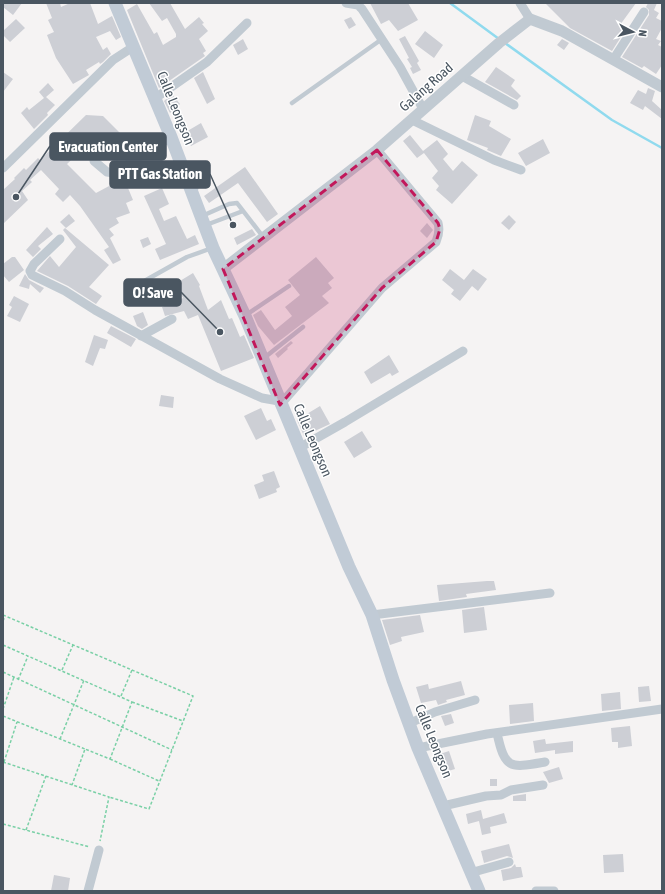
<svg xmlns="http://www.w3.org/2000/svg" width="665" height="894" font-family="'Asap Condensed',sans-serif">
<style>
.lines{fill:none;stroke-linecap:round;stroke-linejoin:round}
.stream{stroke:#90daee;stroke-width:2.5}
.building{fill:#cdcfd5}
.path{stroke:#7ad0a6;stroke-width:1.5;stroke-dasharray:3 2;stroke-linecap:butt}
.service{stroke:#c1cad2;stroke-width:4.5}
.minor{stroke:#c1cad2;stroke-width:9}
.tertiary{stroke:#c1cad2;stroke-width:11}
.secondary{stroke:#c1cbd6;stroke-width:13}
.marked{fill:#c2185b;fill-opacity:0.2;stroke:#c2185b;stroke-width:3;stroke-dasharray:8 5;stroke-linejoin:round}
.labels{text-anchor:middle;stroke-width:3;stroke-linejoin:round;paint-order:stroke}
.street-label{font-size:14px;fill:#4a5661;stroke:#fff}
.leader{fill:none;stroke:#4a5661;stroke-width:1.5}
.callout-dot{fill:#4a5661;stroke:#fff;stroke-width:1.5}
.callout{fill:#4a5661;stroke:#4a5661;stroke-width:1.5}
.callout-label{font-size:15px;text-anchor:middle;font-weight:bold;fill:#fff}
</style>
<rect width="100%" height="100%" fill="#f5f3f3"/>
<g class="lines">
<path class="stream" d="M450,3L499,39
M505,43L612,120L662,148"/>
</g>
<path class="building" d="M3,3H22L13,15L3,7Z
M46,3H60L61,7L70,3H90L98,24L112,16L121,37L116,40L110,31L96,37L103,50L107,47L111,54L103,62L100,64L99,62L86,70L89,75L73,84L56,58L47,35L54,32L48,20L52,18Z
M149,3H170L185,29L199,17L204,23L202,24L208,31L199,39L206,51L203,53L205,56L159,88L127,10L137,4L154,34L157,32L163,45L176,37V34L167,18L162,21Z
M370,3H408L418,20L398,31L389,20L381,24Z
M545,3H636L620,25L626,29L612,51L570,28Z
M648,3H657L654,10L659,13L656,18L662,21V28L656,39L661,41L658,45L662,47V65L656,74L644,66L642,68L622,57L649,15V10L646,7Z
M351,17L356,25L349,29L344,20Z
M16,19L25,28L10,42L3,35V31Z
M425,31L443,45L434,58L415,44Z
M405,36L419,61L417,63L421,70L413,74L410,68L412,67L407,59L409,58L399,39Z
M243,39L248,49L238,55L233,45Z
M562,39L569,43L564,50L557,45Z
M496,67L515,80L511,86L521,96L517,100L485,82Z
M3,72L13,79L3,92Z
M203,72L215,99L207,104L194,78Z
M48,83L54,90L46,97L55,105L47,113L48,115L34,129L21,113L27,107L29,110L44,98L39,92Z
M648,88L655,91L652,101L662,110V119L645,106L643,110L630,103L638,90L646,94Z
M172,94L180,104L170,113L164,101Z
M86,115L103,116L132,145L117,161L94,138L67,164L96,193L126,177L125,175L131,170L132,171L151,162L155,172L128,188L133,200L126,203L130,213L116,218L119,223L109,229L114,235L110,238L121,260L113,264L104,250L109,247L80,206L70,195L63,202L55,194L59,189L41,170L30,180L32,182L22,191L28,200L3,224V190L15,179L14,178L24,168L26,170L38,158L40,160Z
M475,115L491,121L489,126L511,139L501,156L487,150L488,148L467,140Z
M201,123L208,137L191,146L184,133Z
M410,135L423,151L437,140L448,154L443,159L453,171L462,161L478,175L452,204L436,190L439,186L432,178L438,171L424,153L417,158L403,141Z
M543,139L550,153L526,166L518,153Z
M245,167L278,214L267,222L238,183L209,203L204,196Z
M162,188L169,204L159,209L164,221L176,216L187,239L195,235L199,244L160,260L155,249L166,244L144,196Z
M69,214L75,221L66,228L60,222Z
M509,215L516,222L509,230L501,223Z
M427,223L433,230L427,238L420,231Z
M47,227L53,234L38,246L41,249L33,257L26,250Z
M65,228L109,265L89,287L102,296L96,304L68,286L37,271L50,256L59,267L76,247L63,230Z
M252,229L256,235L237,245L234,238Z
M148,237L151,244L143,248L140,240Z
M12,257H15L24,270L9,282L3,275V264Z
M316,257L334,278L328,283L332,288L322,296L329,303L274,345L258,326L253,315L261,310L275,330L292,316L285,307L300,295L288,280Z
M450,269L464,280L473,269L487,279L478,291L472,286L460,301L451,294L454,290L442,280Z
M193,273L200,285L199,286L208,310L221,300L229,319L232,318L240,337L244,335L254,358L221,371L198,315L188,319L184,311L165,316L162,307L183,298L175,284Z
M25,274L29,280L44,288L40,293L30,284L29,289L19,286Z
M14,296L29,304L20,322L7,316L12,307L9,305Z
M143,312L148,325L142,329L137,326L133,316Z
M111,326L136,339L131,347L107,333Z
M94,335L108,340L105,349L100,348L93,366L85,362Z
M291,341L293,343L287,348L288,349L278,358L275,354Z
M389,355L399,372L392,376L390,373L371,384L364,372Z
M161,395L174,397L173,408L159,406Z
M320,406L330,424L304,436L297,420Z
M261,408L267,421L271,419L276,430L256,440L244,416Z
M362,431L372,447L354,458L344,442Z
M274,471L280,487L276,489L277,492L259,499L254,485L264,481L262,475Z
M487,581H494L496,590L466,594L467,597L439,601L437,585Z
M484,607L487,630L464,633L462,610Z
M420,615L424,632L401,637L402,641L390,645L382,620Z
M461,681L465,695L446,700L447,702L438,705L436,700L421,703L416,687L428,684L429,689Z
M649,686L651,701L639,702L638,687Z
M620,692L621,709L602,711L601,694Z
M533,703L534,721L510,724L509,705Z
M451,714L454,723L445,726L441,716Z
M630,726L632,746L618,748V742H612L611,728Z
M545,739L546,744L573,741V752L555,754V750L535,753L533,741Z
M449,751L455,769L445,772L440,754Z
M559,767L563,779L549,783L543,772Z
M490,779H497V786H490Z
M526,794V801H513V796Z
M481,810L483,819L504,813L507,823L490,827L491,833L482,835L479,821L468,824L466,814Z
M509,844L513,858L507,856L484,863L481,851Z
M623,854L624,872L604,873L603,855Z
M515,864L516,867H521L523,877L503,881L501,870L511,868Z
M54,875L70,878L68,891H51Z"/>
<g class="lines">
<path class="path" d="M3,615L193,696L149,809L109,797
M3,621L5,616
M3,645L132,702L110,759L85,749L72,785
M62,670L73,645
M3,672L172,750
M18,680L28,656
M121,696L132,670
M132,702L183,721
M3,709L14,677
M3,716L85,749
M60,739L84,680
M110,759L159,781
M3,762L109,797L100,841
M4,762L17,722
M3,824L90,847
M26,830L46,776"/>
<path class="service" d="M292,103L382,39
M185,165L193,172L198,183L195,192
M202,216L229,204L237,203L264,238
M206,225L243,211
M139,284L187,257L212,248
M246,315L289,286
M264,358L303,327"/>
<path class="minor" d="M346,3L358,5L362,9L400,67L423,109
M520,3L530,19
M613,60L644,12
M462,76L514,105
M154,99L207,62L247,23
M412,120L494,160L521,170
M94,161L107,172L114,173L171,137
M3,168L113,60L133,47
M60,239L34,264L30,271L32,275L65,291L95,310L220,379L262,398L279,401
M141,336L172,319
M280,405L382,288L436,242C439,235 440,230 438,223L377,150
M299,448L345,422L463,351
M372,615L550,593
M410,723L435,712L475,700
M497,733C505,770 510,768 545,762
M418,748L487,734L662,709
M443,806L486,796L501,795L511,790L543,785
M470,873L509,862
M88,891L99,850
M536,891H554"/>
<path class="tertiary" d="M223,269L377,150L499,43L530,19L562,31L662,87"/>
<path class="secondary" d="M115,3L171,137L213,248L245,316L349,567L372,615L393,680L418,748L479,891"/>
</g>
<path class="marked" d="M377,150L438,223L440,229L436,242L382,288L280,405L223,269Z"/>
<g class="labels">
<g class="street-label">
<text transform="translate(426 87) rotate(-41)" y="5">Galang Road</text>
<text transform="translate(176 108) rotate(68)" y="5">Calle Leongson</text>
<text transform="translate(313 440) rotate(67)" y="5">Calle Leongson</text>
<text transform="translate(434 741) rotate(68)" y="5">Calle Leongson</text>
</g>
</g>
<path class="leader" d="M16 197L50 146M233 225L210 174M220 332L181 292"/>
<g class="callout-dot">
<circle cx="16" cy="197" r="4"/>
<circle cx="233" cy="225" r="4"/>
<circle cx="220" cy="332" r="4"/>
</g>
<g class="callout">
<rect x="50" y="133" width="116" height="27" rx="4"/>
<rect x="110" y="161" width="100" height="27" rx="4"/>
<rect x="124" y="279" width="57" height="27" rx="4"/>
</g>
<g class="callout-label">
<text x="108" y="152">Evacuation Center</text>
<text x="160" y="179">PTT Gas Station</text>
<text x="153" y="298">O! Save</text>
</g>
<rect width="665" height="894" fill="none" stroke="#4a5661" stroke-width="8"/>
<g transform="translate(633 32) rotate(97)" stroke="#ffffff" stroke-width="3" paint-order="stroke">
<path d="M0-3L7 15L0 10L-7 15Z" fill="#4a5661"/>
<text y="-6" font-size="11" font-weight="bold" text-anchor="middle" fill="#4a5661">N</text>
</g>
</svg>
